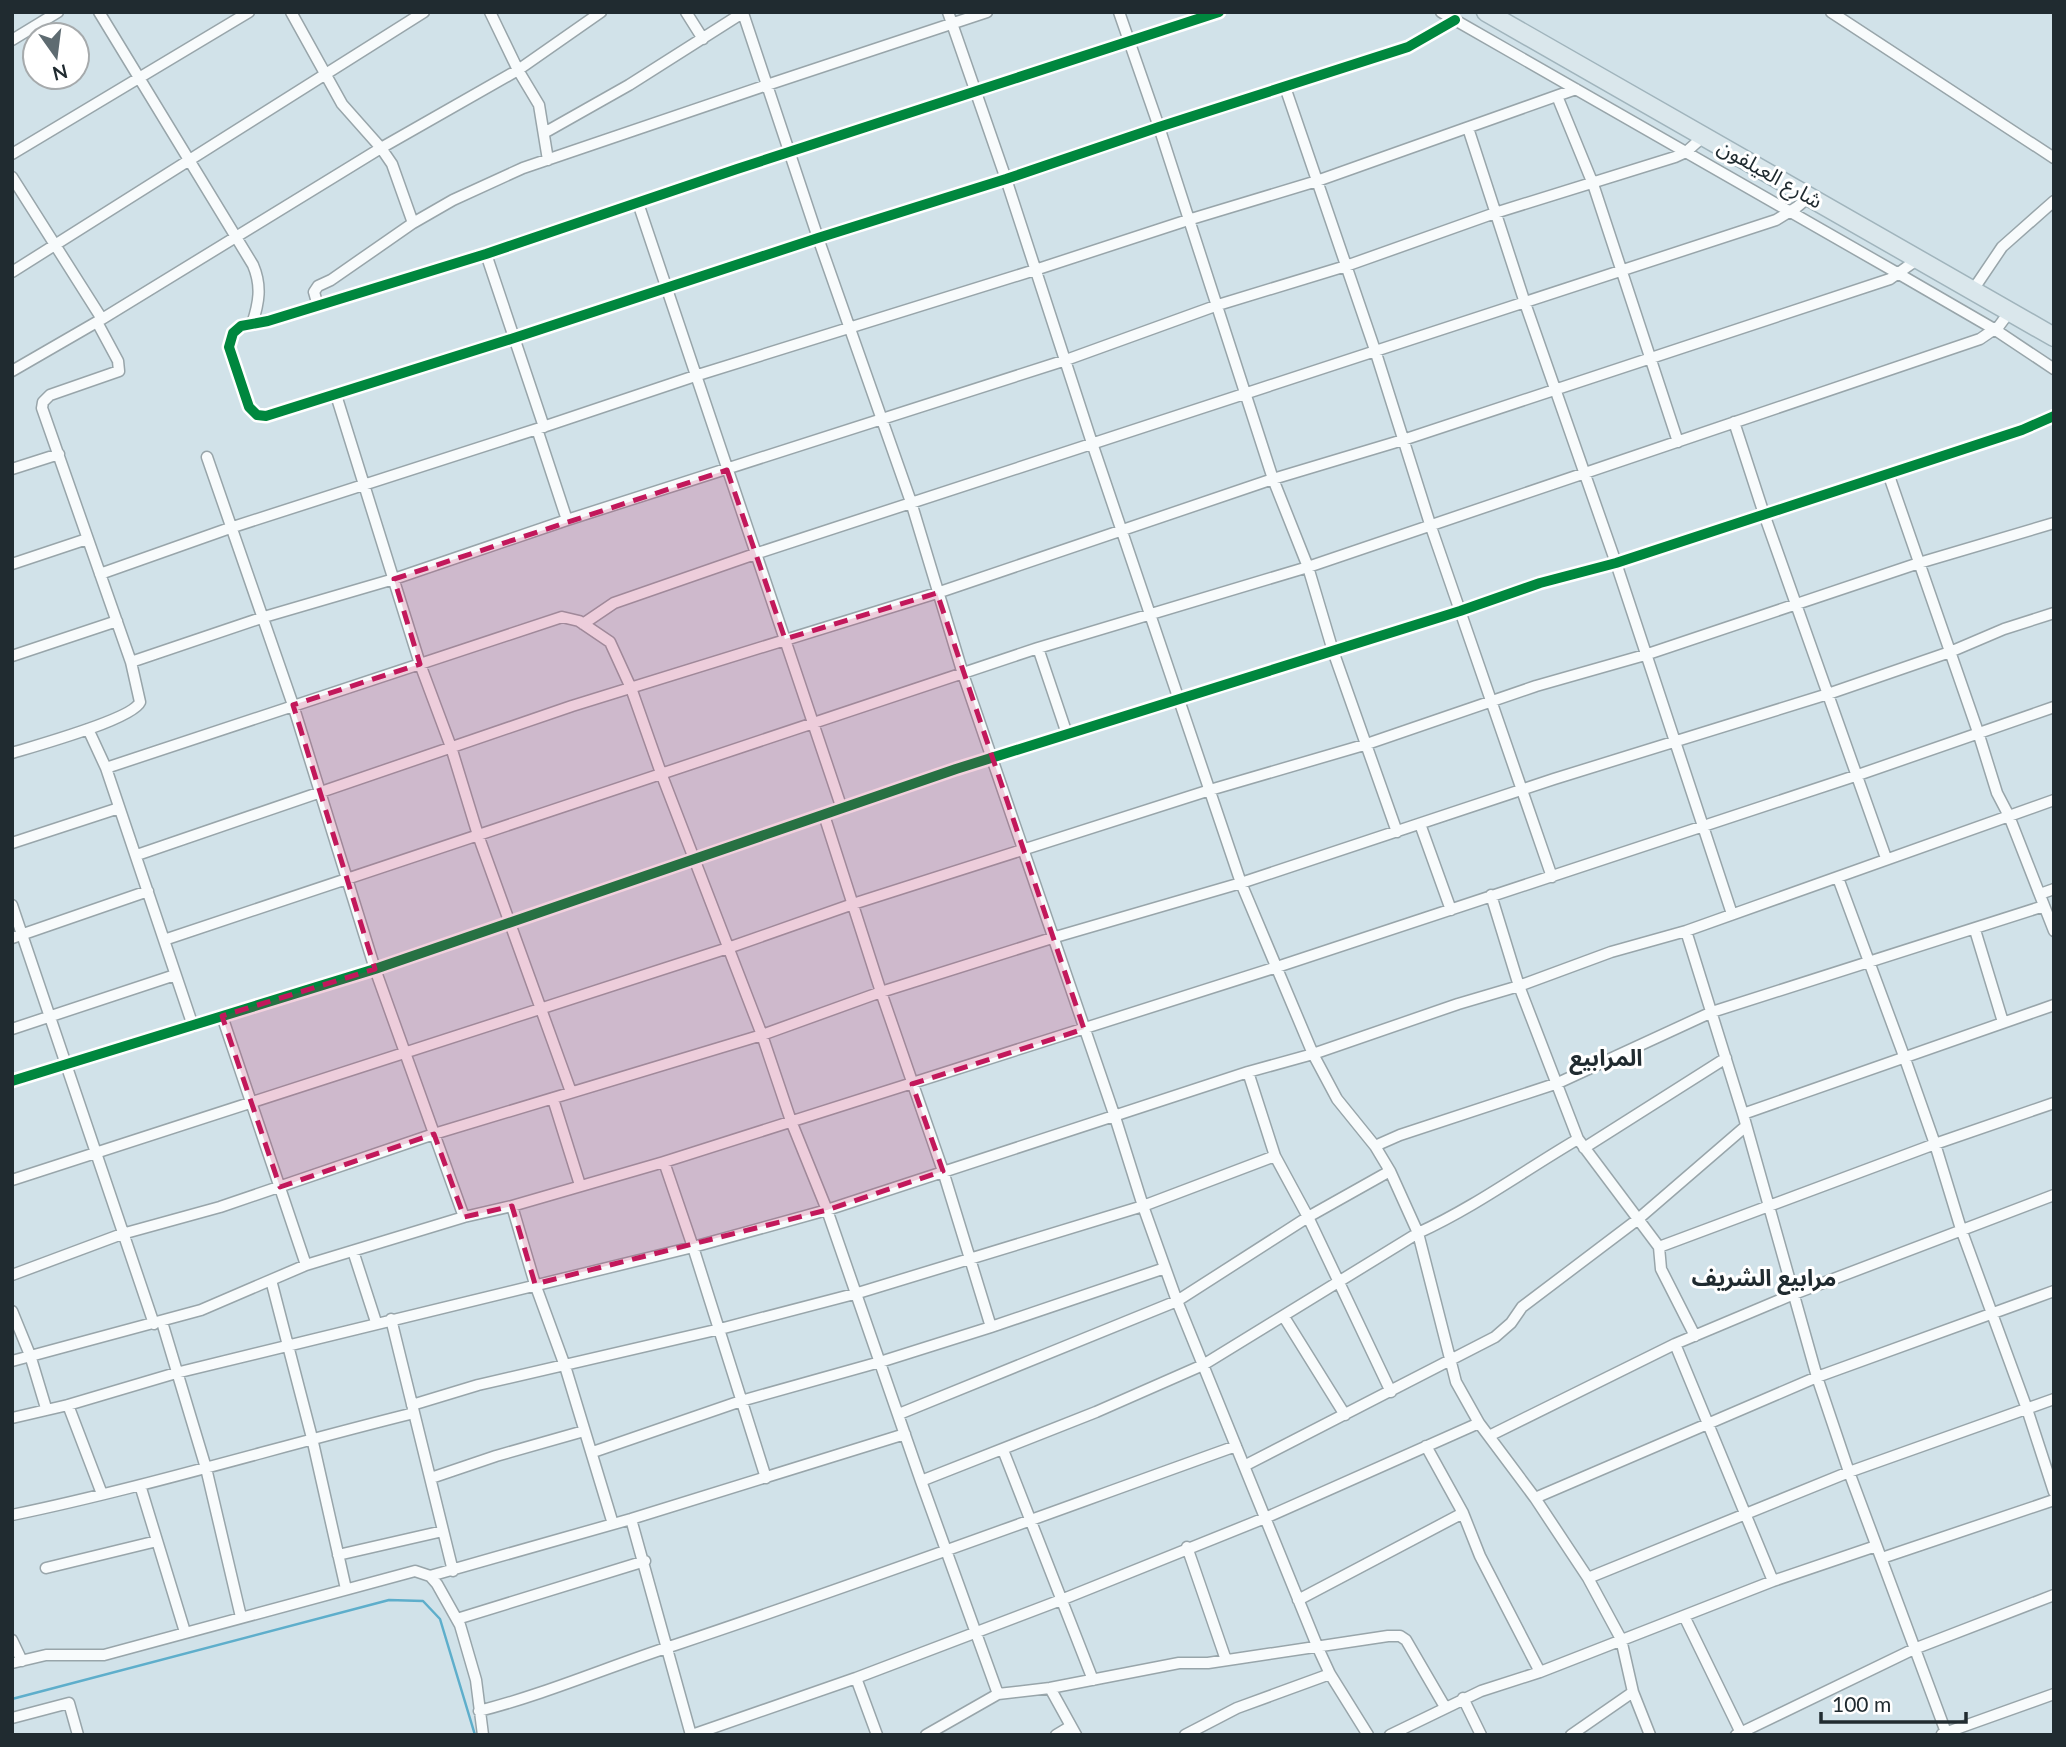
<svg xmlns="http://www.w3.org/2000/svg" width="2066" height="1747" font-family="Lato,'Noto Sans Arabic',sans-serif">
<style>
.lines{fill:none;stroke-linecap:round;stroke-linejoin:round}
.stream{stroke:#5eaecb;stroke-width:2.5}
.street-casing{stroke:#98a5aa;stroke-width:13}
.highway-casing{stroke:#a0b4bc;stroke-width:21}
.street{stroke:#f8fbfc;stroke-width:10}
.highway{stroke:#dae7ec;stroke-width:18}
.cycleway-casing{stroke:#fff;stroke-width:15}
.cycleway{stroke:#00873e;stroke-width:10}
.marked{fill:#c2185b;fill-opacity:0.2;stroke:#c2185b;stroke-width:5;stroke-dasharray:14 9;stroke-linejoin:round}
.labels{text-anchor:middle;stroke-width:6;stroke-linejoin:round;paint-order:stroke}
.street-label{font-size:21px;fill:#202b30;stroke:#fff}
.neighbourhood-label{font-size:23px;font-weight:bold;fill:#202b30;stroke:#fff}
</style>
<rect width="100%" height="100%" fill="#d1e2e9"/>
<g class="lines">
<path class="stream" d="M12,1699L389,1600L423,1601L440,1619L475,1735"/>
<defs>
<path id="street" d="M99,12L253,265C262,286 259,303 252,324
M291,12L342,104L381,148L392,164L413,223
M490,12L518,70L539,105L548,160
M686,12L703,39
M948,12L1006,179L1092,443L1241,883L1313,1054L1337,1099L1375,1146L1390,1171L1418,1233L1456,1382L1479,1423L1535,1498L1588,1578L1621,1639L1633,1692L1650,1735
M1119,12L1159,127L1273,479L1308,567L1333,651L1397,832
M1219,12L737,169L486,254L268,321L241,326L233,333L229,347L249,407L257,415L266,416L514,338L818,238L1006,179L1159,127L1408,47L1455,20
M1441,12L1899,274L1994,329L2054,369
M1831,12L2054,158
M743,13L818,238L911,502L963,674L1115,1117L1143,1206L1177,1301L1318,1648L1330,1674L1368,1735
M12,40L58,12
M1285,87L1375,350L1430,524L1552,877
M1557,96L1593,184L1678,442
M1468,128L1525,303L1616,563L1732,914
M544,133L629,85L744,12
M12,154L249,12
M12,177L102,319
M638,203L842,809
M486,254L544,427
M12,272L424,12
M1973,290L2002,247L2054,201
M318,306L314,292L318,286L331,280L413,223L453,200L523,168L767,85L987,12
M12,371L102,319L381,148L518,70L601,12
M336,395L420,664L451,747L478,835L571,1092
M1734,422L1764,514L1886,858
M537,429L567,520
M207,457L293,705L375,969L464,1217
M12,469L59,454
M1888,473L1978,732L1997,793L2009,816L2054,931
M12,564L87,539
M100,574L230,528L537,429L698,375L1035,270L1188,220L1317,181L1576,89
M583,624L614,603L755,554L1776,220L1797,207L1809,197
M1038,648L1067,734
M12,656L117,621
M131,662L264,617L394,579L567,520L1066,360L1218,305L1346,266L1495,213L1675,157L1686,152L1704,136
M88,729L106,768L193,1026
M12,753C35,746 133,719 140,702L131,662L42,408L43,402L50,395L119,371L118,361L97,322
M106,768L562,617L579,621L610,642L631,688L661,773L762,1035L791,1121L827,1210L921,1481L998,1694
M824,815L881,992L943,1171L991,1327
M1420,824L1451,910
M12,843L119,808
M137,855L572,706L937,593L1273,479L1403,440L1890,279L1918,259
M1838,878L1904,1056L1935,1144L1961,1229L2027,1409L2054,1492
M2040,894L2054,889
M1491,895L1519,986L1578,1139L1659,1247L1661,1269L1695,1336
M12,905L154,1324
M1975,930L2003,1022
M1686,931L1743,1114L1817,1377L1849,1472L1947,1735
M12,938L148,891
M164,940L1038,648L1308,567L1980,339L1999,326L2010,311
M222,1016L306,1265
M12,1029L175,975
M1248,1072L1275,1156L1308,1217L1391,1392
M12,1081L375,969L956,769L1460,611L1540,583L1616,563L2022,430L2054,416
M553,1099L580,1185
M1743,1114L2054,1005
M1375,1146L1400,1135L1558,1083L1712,1012L2044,906
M1584,1148L1726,1058
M664,1162L693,1247L766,1478
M12,1180L728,948L853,904L1210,790L1364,745L1536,686L1645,655L1919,563L2054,523
M512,1206L535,1284L565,1366L613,1524
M1659,1247L1935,1144L2054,1103
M353,1251L376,1322
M12,1275L122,1234L220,1207L434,1134L762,1035L881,992L1052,938L1241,883L1554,779L1828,694L1950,652L2004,629L2054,613
M271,1280L312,1438L346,1589
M12,1311L30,1355L46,1408
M1284,1317L1345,1415
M391,1319L453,1571
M162,1322L206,1468L241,1617
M1675,1344L1773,1581
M12,1361L201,1310L306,1265L464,1217L512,1206L664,1162L1277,967L1858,775L2054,707
M68,1405L102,1494
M412,1405L478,1385L720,1329L858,1293L1143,1206L1275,1156
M899,1414L1177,1301L1308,1217L1390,1171
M12,1418L68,1405L176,1373L693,1247L827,1210L1248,1072L1313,1054L1458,1004L1519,986L1611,952L1686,931L2054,800
M1489,1436L1675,1344L1794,1294L2054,1195
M1426,1446L1463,1513L1480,1556L1540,1672
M1003,1450L1093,1680
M593,1452L741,1401L880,1362L991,1327L1165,1268
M1244,1466L1495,1337L1511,1323L1522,1307L1637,1220L1746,1126
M431,1478L496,1456L584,1431
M921,1481L1096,1412L1203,1365L1418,1233C1475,1207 1525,1170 1578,1139
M140,1485L185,1632
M1535,1498L1817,1377L2054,1291
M12,1515C147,1487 280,1446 414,1413
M631,1519L691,1735
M1187,1547L1226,1660
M338,1555L443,1531
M1882,1558L2054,1500
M46,1568L157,1541
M430,1576L631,1519L905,1434
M1588,1578L1849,1472L2054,1399
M1298,1600L1463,1513
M1684,1616L1742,1735
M457,1619L645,1561
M12,1640L22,1661
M12,1663L46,1655H104L415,1571L430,1576L437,1584L460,1625L476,1680L483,1735
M856,1678L877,1735
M1050,1688L1076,1735
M1463,1698L1481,1735
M479,1711C546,1694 610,1666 675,1645C864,1582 1049,1513 1236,1446
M12,1718L69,1703L78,1735
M1942,1734L2054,1694
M692,1735L856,1678L1061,1600L1265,1518L1479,1423
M926,1735L998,1694L1050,1688L1179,1663H1208L1388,1636H1400L1406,1640L1445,1707
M1056,1735L1071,1726
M1185,1735L1237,1708L1330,1674
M1390,1735L1481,1691L1540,1672L1773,1581L1876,1546
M1571,1735L1633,1692
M1736,1735L1914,1649L2054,1595"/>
<path id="highway" d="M1486,12L2054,337"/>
</defs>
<use href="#street" class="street-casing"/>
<use href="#highway" class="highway-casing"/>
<use href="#street" class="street"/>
<use href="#highway" class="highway"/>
<defs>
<path id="cycleway" d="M1219,12L737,169L486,254L268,321L241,326L233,333L229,347L249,407L257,415L266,416L514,338L818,238L1006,179L1159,127L1408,47L1455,20
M12,1081L375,969L956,769L1460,611L1540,583L1616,563L2022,430L2054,416"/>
</defs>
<use href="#cycleway" class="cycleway-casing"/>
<use href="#cycleway" class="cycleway"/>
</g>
<path class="marked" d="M727,470L785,639L937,593L1084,1029L912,1084L943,1171L827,1210L535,1284L512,1206L464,1217L434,1134L280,1187L222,1016L375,969L293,705L420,664L394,579Z"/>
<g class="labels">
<g class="street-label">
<text transform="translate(1770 174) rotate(30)" y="7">شارع العيلفون</text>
</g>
<g class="neighbourhood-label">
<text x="1606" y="1066">المرابيع</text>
<text x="1764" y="1286">مرابيع الشريف</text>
</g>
</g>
<rect width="2066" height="1747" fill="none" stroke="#202b30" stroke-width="28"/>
<g transform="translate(56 56) rotate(166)"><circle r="33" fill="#ffffff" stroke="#a6aaac" stroke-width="2"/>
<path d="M0-5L12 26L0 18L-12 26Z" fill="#5e6b71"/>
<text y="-10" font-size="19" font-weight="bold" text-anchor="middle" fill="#202b30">N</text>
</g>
<path d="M1821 1712v10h145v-10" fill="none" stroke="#202b30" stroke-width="3.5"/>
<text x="1832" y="1712" font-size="21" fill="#202b30" stroke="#ffffff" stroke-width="5" paint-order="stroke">100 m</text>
</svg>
